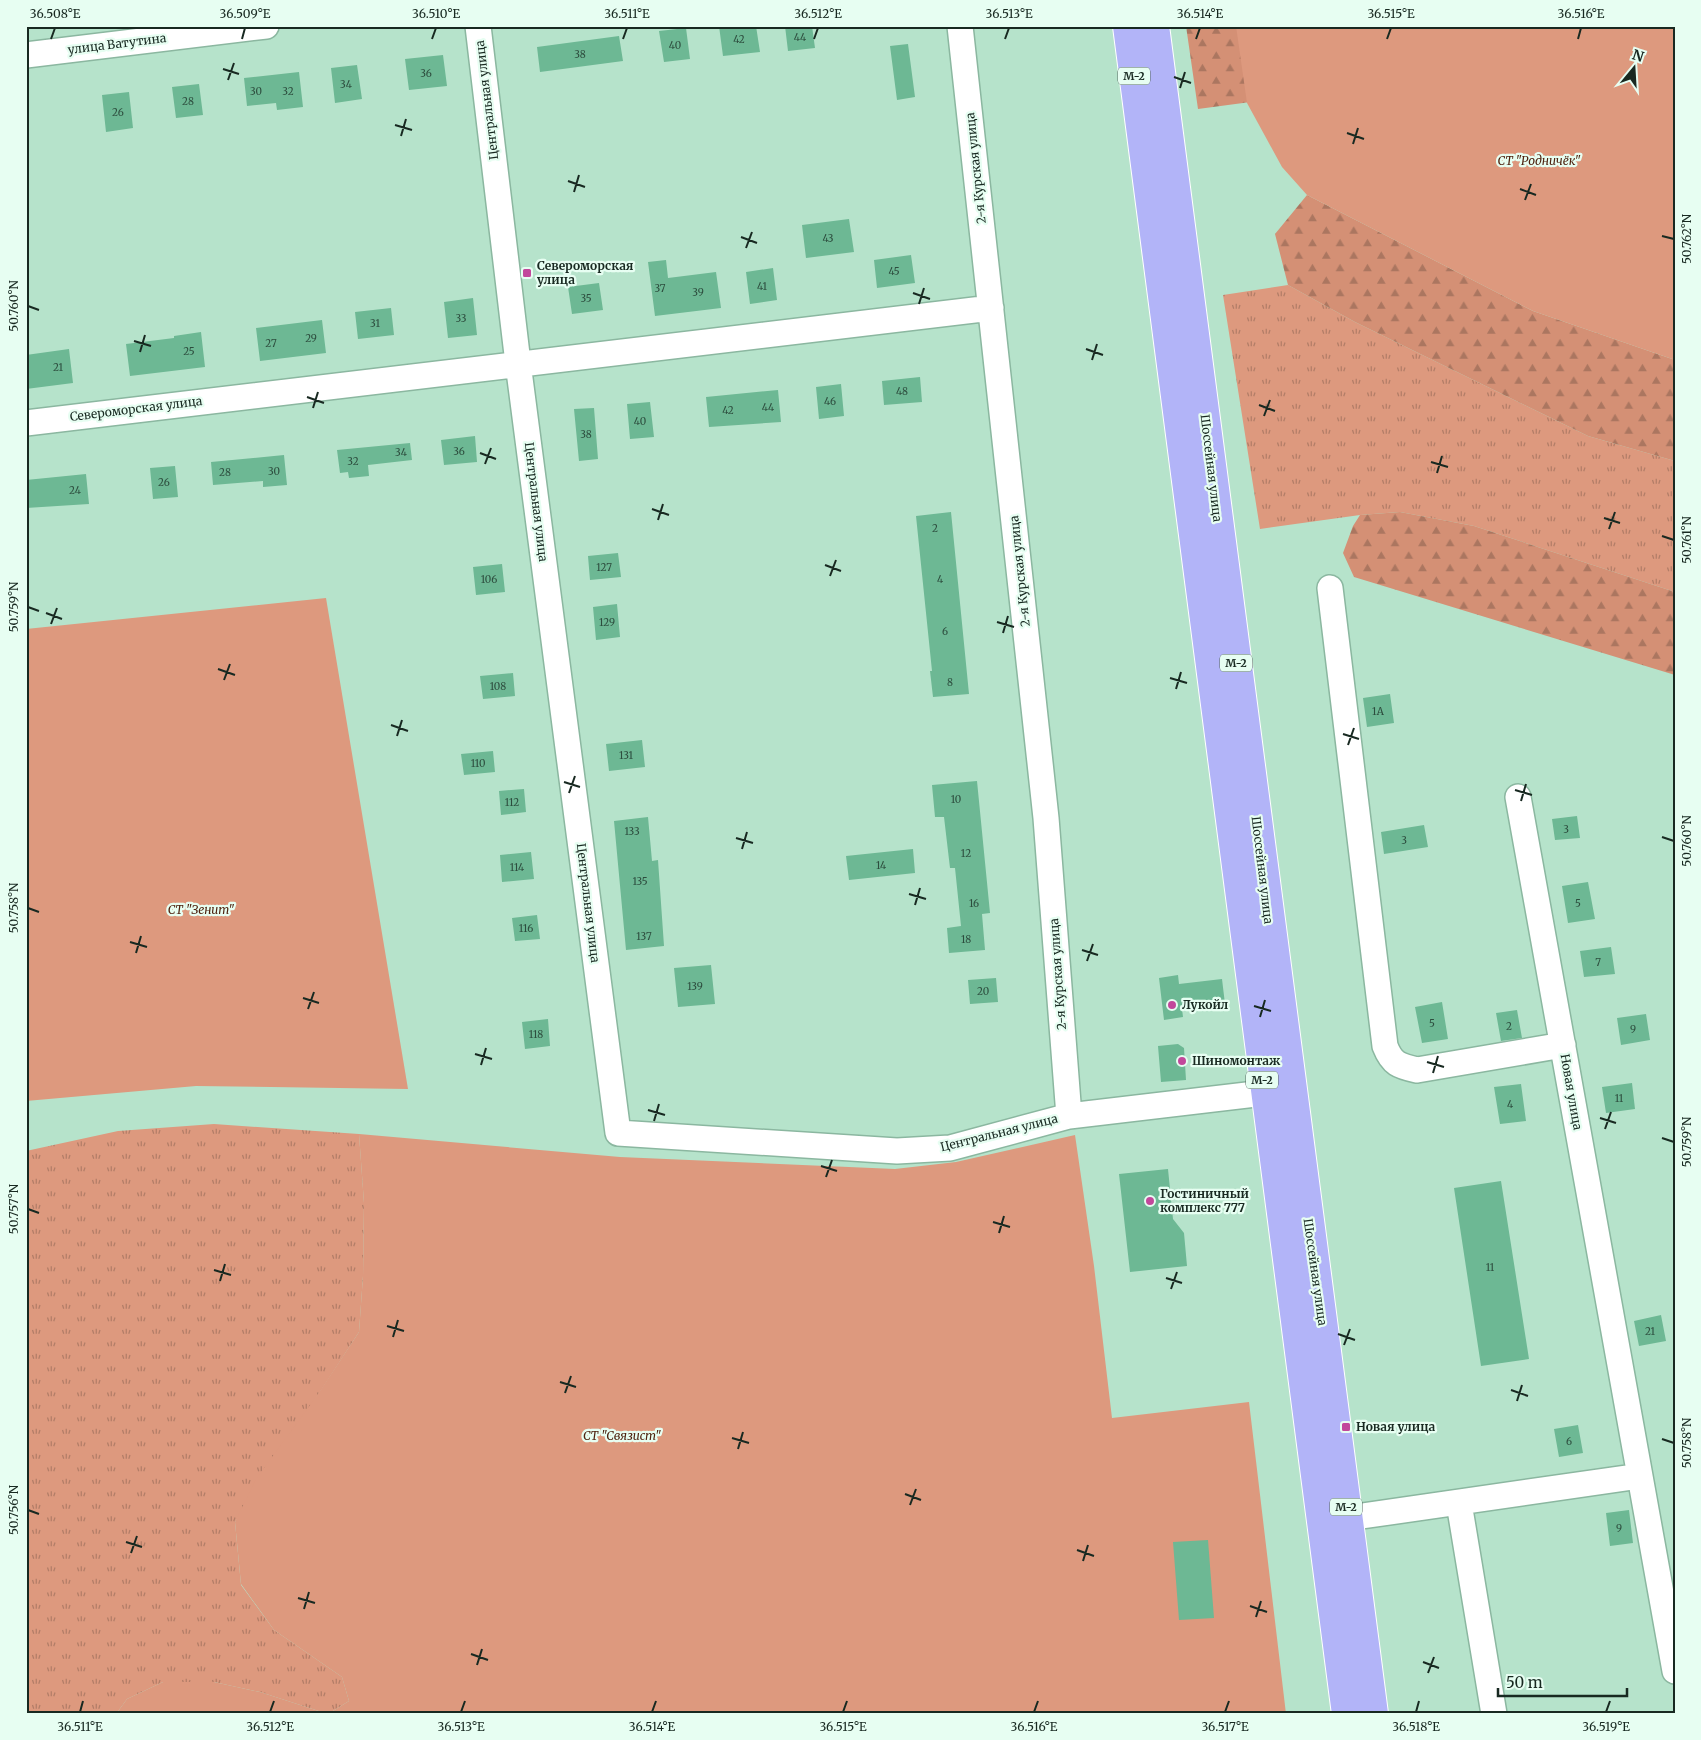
<svg xmlns="http://www.w3.org/2000/svg" width="1701" height="1740" font-family="Merriweather,serif">
<style>
.grass{fill:url(#grass-tufts)}
.forest{fill:url(#forest-firs)}
.green{fill:#dd997e}
.building{fill:#6db894}
.lines{fill:none;stroke-linecap:round;stroke-linejoin:round}
.minor-casing{stroke:#8bb7a0;stroke-width:28}
.highway-casing{stroke:#fff;stroke-width:30}
.minor{stroke:#fff;stroke-width:25}
.highway{stroke:#b2b4f8;stroke-width:28}
.ticks{fill:none;stroke:#182921;stroke-width:2}
.poi-dot{fill:#c2489b;stroke:#e7fef2;stroke-width:2}
.labels{text-anchor:middle;stroke-width:4.5;stroke-linejoin:round;paint-order:stroke}
.number-label{font-size:10px;fill:#2d4d3e}
.shield{fill:#e7fef2;stroke:#566960;stroke-width:1}
.shield-label{font-size:11px;font-weight:bold;fill:#182921}
.street-label{font-size:12px;fill:#182921;stroke:#e7fef2}
.park-label{font-size:12px;font-style:italic;fill:#4d210e;stroke:#e7fef2}
.poi-label{font-size:12px;font-weight:bold;fill:#182921;stroke:#e7fef2;text-anchor:start}
.neatline{fill:none;stroke:#182921;stroke-width:2}
.ticks-label{font-size:12px;text-anchor:middle;fill:#182921}
</style>
<defs>
<pattern id="grass-tufts" width="24" height="20" patternUnits="userSpaceOnUse" patternTransform="scale(1.25)"><rect width="24" height="20" fill="#dd997e"/><path d="M3 7l-1-3M5 7V3M7 7l1-3M15 17l-1-3M17 17v-4M19 17l1-3" fill="none" stroke="#b27d67"/></pattern>
<pattern id="forest-firs" width="22" height="20" patternUnits="userSpaceOnUse" patternTransform="scale(1.25)"><rect width="22" height="20" fill="#d49075"/><path d="M5 1l3.5 6h-7zM16 11l3.5 6h-7z" fill="#ab7660"/></pattern>
</defs>
<rect width="100%" height="100%" fill="#b6e3cb"/>
<path class="grass" d="M1288,285L1355,322L1588,436L1675,461V592L1474,526L1400,512L1360,515L1260,529L1223,295Z
M214,1124L359,1134L364,1203L363,1276L359,1332L235,1522L241,1585L274,1630L342,1677L349,1701L328,1714L260,1692L214,1682H163L127,1699L116,1714H26V1151L118,1131Z"/>
<path class="forest" d="M1186,26H1248L1258,101L1198,109Z
M1307,195L1533,311L1675,360V461L1588,436L1355,322L1288,285L1275,234Z
M1400,512L1474,526L1675,592V675L1354,577L1343,553L1353,526L1360,515Z"/>
<path class="green" d="M1236,26H1675V360L1533,311L1307,195L1282,167L1247,103Z
M326,598L408,1089L196,1086L26,1101V629Z
M359,1134L620,1157L895,1169L956,1162L1075,1135L1094,1266L1112,1418L1249,1402L1286,1714H116L127,1699L163,1682H214L260,1692L328,1714L349,1701L342,1677L274,1630L241,1584L235,1522L256,1479L316,1397L359,1332L363,1276L364,1203Z"/>
<path class="building" d="M719,26H756L760,52L723,56Z
M785,26H812L815,48L788,51Z
M686,28L690,59L664,62L659,31Z
M619,36L623,61L540,72L537,47Z
M908,44L915,97L897,100L890,46Z
M443,55L447,86L409,90L405,59Z
M357,65L362,99L335,103L331,68Z
M299,72L303,107L277,110L276,103L247,106L244,78Z
M199,84L203,115L176,118L172,87Z
M129,92L133,128L106,132L102,95Z
M849,219L854,252L806,258L802,225Z
M911,255L915,283L877,288L874,260Z
M666,260L668,278L716,272L721,308L655,316L648,262Z
M773,268L777,300L750,304L746,272Z
M599,283L603,310L572,314L568,287Z
M473,298L477,335L448,338L444,302Z
M391,308L394,335L358,339L355,312Z
M322,320L326,353L260,361L256,328Z
M201,332L205,367L130,376L126,344L174,338V336Z
M69,349L73,383L26,389V355Z
M920,377L922,402L884,405L882,381Z
M841,384L844,416L819,419L816,387Z
M778,390L781,422L709,427L706,397Z
M650,402L654,437L630,439L627,404Z
M594,408L598,459L579,461L574,409Z
M475,436L477,462L444,465L441,440Z
M410,443L412,460L368,465L369,476L349,478L348,472L340,473L337,450Z
M284,455L287,485L263,487V481L213,485L211,462Z
M175,466L178,497L153,499L150,468Z
M86,474L89,504L26,508V480Z
M951,512L969,694L933,697L930,671H932L916,516Z
M618,553L621,577L590,580L588,556Z
M502,564L505,592L476,595L473,567Z
M617,604L620,637L596,640L593,607Z
M513,673L515,696L483,699L480,676Z
M1390,694L1394,723L1367,727L1363,698Z
M642,740L645,767L609,771L606,744Z
M493,751L495,772L464,775L461,754Z
M977,781L990,913L982,914L985,950L949,953L947,928L961,926L955,868H950L944,817H935L932,785Z
M524,789L526,812L501,815L499,791Z
M1577,816L1580,838L1555,840L1552,819Z
M648,817L652,861L658,860L664,946L626,950L614,821Z
M1424,825L1428,847L1384,854L1381,832Z
M913,849L915,873L849,880L846,856Z
M531,852L534,879L502,882L500,855Z
M1588,882L1595,919L1568,923L1562,886Z
M537,915L540,939L515,941L512,918Z
M1611,947L1615,974L1584,977L1580,951Z
M711,965L715,1004L678,1007L674,968Z
M1178,975L1179,984L1222,979L1225,1004L1182,1009L1183,1017L1164,1020L1159,978Z
M996,978L998,1002L970,1004L968,980Z
M1442,1002L1448,1039L1422,1043L1415,1007Z
M1517,1010L1522,1038L1501,1041L1496,1013Z
M1646,1014L1650,1040L1621,1045L1617,1018Z
M548,1019L550,1046L525,1049L522,1022Z
M1178,1044L1184,1048L1186,1080L1161,1082L1158,1046Z
M1632,1083L1635,1109L1606,1113L1602,1087Z
M1521,1084L1526,1121L1500,1124L1494,1087Z
M1168,1169L1173,1219L1184,1233L1187,1266L1130,1272L1119,1174Z
M1501,1181L1529,1359L1481,1366L1454,1188Z
M1661,1315L1666,1341L1639,1346L1634,1321Z
M1578,1425L1583,1453L1559,1457L1554,1429Z
M1629,1510L1633,1543L1610,1546L1606,1513Z
M1208,1540L1214,1618L1179,1620L1173,1542Z"/>
<g class="lines">
<defs>
<path id="minor" d="M478,26L518,363L618,1133L897,1151L950,1148L1069,1116L1264,1093
M960,26L1046,818L1069,1116
M26,55L266,26
M26,423L991,308
M1330,588L1385,1046C1392,1064 1399,1066 1417,1070L1563,1045
M1518,797L1675,1671
M1459,1503L1494,1714
M1348,1518L1640,1476"/>
<path id="highway" d="M1127,26L1346,1714
M1155,26L1374,1714"/>
</defs>
<use href="#minor" class="minor-casing"/>
<use href="#highway" class="highway-casing"/>
<use href="#minor" class="minor"/>
<use href="#highway" class="highway"/>
</g>
<path class="ticks" d="M51,39L55,28M242,39L245,28M432,39L436,28M623,39L627,28M814,39L818,28M1005,39L1009,28M1196,39L1200,28M1387,39L1391,28M1578,39L1581,28M223,69L239,74M1174,77L1191,83M228,80L234,63M1180,88L1185,72M395,125L412,130M1347,133L1364,139M401,136L406,119M1353,144L1358,128M568,181L585,187M1520,189L1536,195M574,192L579,175M1525,200L1531,184M1662,236L1674,239M741,237L757,243M746,248L752,232M913,293L930,299M919,304L924,288M28,306L39,310M134,341L151,346M1086,349L1103,355M140,352L145,335M1092,360L1097,344M307,397L324,403M1259,405L1275,411M313,408L318,392M1264,416L1270,400M480,453L496,459M1431,462L1448,467M485,464L491,448M1437,473L1442,456M652,509L669,515M1604,518L1620,523M658,520L663,504M1609,529L1615,512M1662,536L1674,540M825,565L841,571M830,576L836,560M28,607L39,611M46,613L62,619M997,622L1014,627M51,624L57,608M1003,633L1008,616M218,669L235,675M1170,678L1187,683M224,680L230,664M1176,689L1181,672M391,725L408,731M1343,734L1359,739M397,736L402,720M1348,745L1354,728M564,782L580,787M1515,790L1532,795M569,793L575,776M1521,801L1526,784M1662,837L1674,841M736,838L753,843M742,849L747,832M909,894L926,899M915,905L920,888M28,908L39,912M130,942L147,947M1082,950L1098,955M136,953L141,936M1087,961L1093,944M303,998L319,1003M1254,1006L1271,1011M308,1009L314,992M1260,1017L1265,1000M475,1054L492,1059M1427,1062L1444,1067M481,1065L486,1048M1433,1073L1438,1056M648,1110L665,1115M1600,1118L1616,1123M654,1121L659,1104M1605,1129L1611,1112M1662,1138L1674,1142M821,1166L837,1171M826,1177L832,1160M28,1209L39,1213M993,1222L1010,1227M999,1233L1004,1216M214,1270L231,1275M1166,1278L1182,1283M220,1281L225,1264M1171,1289L1177,1272M387,1326L404,1331M1338,1334L1355,1340M393,1337L398,1320M1344,1345L1350,1329M560,1382L576,1387M1511,1390L1528,1396M565,1393L571,1376M1517,1401L1522,1385M732,1438L749,1443M1662,1439L1674,1443M738,1449L743,1432M905,1494L921,1500M910,1505L916,1489M28,1510L39,1514M126,1542L142,1547M1077,1550L1094,1556M131,1553L137,1536M1083,1561L1088,1545M298,1598L315,1603M1250,1606L1267,1612M304,1609L309,1592M1256,1617L1261,1601M471,1654L488,1660M1423,1662L1439,1668M477,1665L482,1649M1428,1673L1434,1657M80,1712L83,1701M270,1712L274,1701M461,1712L465,1701M652,1712L656,1701M843,1712L847,1701M1034,1712L1038,1701M1225,1712L1229,1701M1416,1712L1419,1701M1606,1712L1610,1701"/>
<g class="poi-dot">
<rect x="522" y="268" width="10" height="10" rx="2.5"/>
<circle cx="1172" cy="1005" r="5"/>
<circle cx="1182" cy="1061" r="5"/>
<circle cx="1150" cy="1201" r="5"/>
<rect x="1341" y="1422" width="10" height="10" rx="2.5"/>
</g>
<g class="labels">
<g class="number-label">
<text x="800" y="41">44</text>
<text x="739" y="43">42</text>
<text x="675" y="49">40</text>
<text x="580" y="58">38</text>
<text x="426" y="77">36</text>
<text x="346" y="88">34</text>
<text x="256" y="95">30</text>
<text x="288" y="95">32</text>
<text x="188" y="105">28</text>
<text x="118" y="116">26</text>
<text x="828" y="242">43</text>
<text x="894" y="275">45</text>
<text x="762" y="290">41</text>
<text x="660" y="292">37</text>
<text x="698" y="296">39</text>
<text x="586" y="302">35</text>
<text x="461" y="322">33</text>
<text x="375" y="327">31</text>
<text x="311" y="342">29</text>
<text x="271" y="347">27</text>
<text x="189" y="355">25</text>
<text x="58" y="371">21</text>
<text x="902" y="395">48</text>
<text x="830" y="405">46</text>
<text x="768" y="411">44</text>
<text x="728" y="414">42</text>
<text x="640" y="425">40</text>
<text x="586" y="438">38</text>
<text x="459" y="455">36</text>
<text x="401" y="456">34</text>
<text x="353" y="465">32</text>
<text x="274" y="475">30</text>
<text x="225" y="476">28</text>
<text x="164" y="486">26</text>
<text x="75" y="494">24</text>
<text x="935" y="532">2</text>
<text x="604" y="571">127</text>
<text x="489" y="583">106</text>
<text x="940" y="583">4</text>
<text x="607" y="626">129</text>
<text x="945" y="635">6</text>
<text x="950" y="686">8</text>
<text x="498" y="690">108</text>
<text x="1378" y="715">1А</text>
<text x="626" y="759">131</text>
<text x="478" y="767">110</text>
<text x="956" y="803">10</text>
<text x="512" y="806">112</text>
<text x="1566" y="833">3</text>
<text x="632" y="835">133</text>
<text x="1404" y="844">3</text>
<text x="966" y="857">12</text>
<text x="881" y="869">14</text>
<text x="517" y="871">114</text>
<text x="640" y="885">135</text>
<text x="974" y="907">16</text>
<text x="1578" y="907">5</text>
<text x="526" y="932">116</text>
<text x="644" y="940">137</text>
<text x="966" y="943">18</text>
<text x="1598" y="966">7</text>
<text x="695" y="990">139</text>
<text x="983" y="995">20</text>
<text x="1432" y="1027">5</text>
<text x="1509" y="1030">2</text>
<text x="1633" y="1033">9</text>
<text x="536" y="1038">118</text>
<text x="1619" y="1102">11</text>
<text x="1510" y="1108">4</text>
<text x="1490" y="1271">11</text>
<text x="1650" y="1335">21</text>
<text x="1569" y="1445">6</text>
<text x="1619" y="1532">9</text>
</g>
<g class="shield">
<rect x="1118" y="67.5" width="32" height="17" rx="4"/>
<rect x="1220" y="654.5" width="32" height="17" rx="4"/>
<rect x="1246" y="1071.5" width="32" height="17" rx="4"/>
<rect x="1330" y="1498.5" width="32" height="17" rx="4"/>
</g>
<g class="shield-label">
<text x="1134" y="80">М-2</text>
<text x="1236" y="667">М-2</text>
<text x="1262" y="1084">М-2</text>
<text x="1346" y="1511">М-2</text>
</g>
<g class="street-label">
<text transform="translate(117 44) rotate(-7)" y="4">улица Ватутина</text>
<text transform="translate(487 100) rotate(-97)" y="4">Центральная улица</text>
<text transform="translate(976 168) rotate(-96)" y="4">2-я Курская улица</text>
<text transform="translate(136 409) rotate(-7)" y="4">Североморская улица</text>
<text transform="translate(1211 468) rotate(83)" y="4">Шоссейная улица</text>
<text transform="translate(536 502) rotate(83)" y="4">Центральная улица</text>
<text transform="translate(1020 571) rotate(-96)" y="4">2-я Курская улица</text>
<text transform="translate(1262 870) rotate(83)" y="4">Шоссейная улица</text>
<text transform="translate(588 903) rotate(83)" y="4">Центральная улица</text>
<text transform="translate(1058 974) rotate(-94)" y="4">2-я Курская улица</text>
<text transform="translate(1571 1092) rotate(80)" y="4">Новая улица</text>
<text transform="translate(999 1133) rotate(-14)" y="4">Центральная улица</text>
<text transform="translate(1315 1272) rotate(82)" y="4">Шоссейная улица</text>
</g>
<g class="park-label">
<text x="1539" y="165">СТ "Родничёк"</text>
<text x="201" y="914">СТ "Зенит"</text>
<text x="622" y="1440">СТ "Связист"</text>
</g>
<g class="poi-label">
<text x="537" y="270">Североморская<tspan x="537" dy="14">улица</tspan></text>
<text x="1182" y="1009">Лукойл</text>
<text x="1192" y="1065">Шиномонтаж</text>
<text x="1160" y="1198">Гостиничный<tspan x="1160" dy="14">комплекс 777</tspan></text>
<text x="1356" y="1431">Новая улица</text>
</g>
</g>
<rect width="1701" height="1740" fill="none" stroke="#e7fef2" stroke-width="55"/>
<g transform="translate(1634 68) rotate(18)" stroke="#e7fef2" stroke-width="4" paint-order="stroke">
<path d="M0-4L9 19L0 12L-9 19Z" fill="#182921"/>
<text y="-8" font-size="14" font-weight="bold" text-anchor="middle" fill="#182921">N</text>
</g>
<path d="M1498 1688v8h129v-8" fill="none" stroke="#182921" stroke-width="2.5"/>
<text x="1506" y="1688" font-size="15" fill="#182921" stroke="#e7fef2" stroke-width="4" paint-order="stroke">50 m</text>
<rect x="28" y="28" width="1646" height="1684" class="neatline"/>
<g class="ticks-label">
<text x="55" y="18">36.508°E</text>
<text x="245" y="18">36.509°E</text>
<text x="436" y="18">36.510°E</text>
<text x="627" y="18">36.511°E</text>
<text x="818" y="18">36.512°E</text>
<text x="1009" y="18">36.513°E</text>
<text x="1200" y="18">36.514°E</text>
<text x="1391" y="18">36.515°E</text>
<text x="1581" y="18">36.516°E</text>
<text transform="translate(1687 239) rotate(-90)" y="4">50.762°N</text>
<text transform="translate(14 306) rotate(-90)" y="4">50.760°N</text>
<text transform="translate(1687 540) rotate(-90)" y="4">50.761°N</text>
<text transform="translate(14 607) rotate(-90)" y="4">50.759°N</text>
<text transform="translate(1687 841) rotate(-90)" y="4">50.760°N</text>
<text transform="translate(14 908) rotate(-90)" y="4">50.758°N</text>
<text transform="translate(1687 1142) rotate(-90)" y="4">50.759°N</text>
<text transform="translate(14 1209) rotate(-90)" y="4">50.757°N</text>
<text transform="translate(1687 1443) rotate(-90)" y="4">50.758°N</text>
<text transform="translate(14 1510) rotate(-90)" y="4">50.756°N</text>
<text x="80" y="1731">36.511°E</text>
<text x="270" y="1731">36.512°E</text>
<text x="461" y="1731">36.513°E</text>
<text x="652" y="1731">36.514°E</text>
<text x="843" y="1731">36.515°E</text>
<text x="1034" y="1731">36.516°E</text>
<text x="1225" y="1731">36.517°E</text>
<text x="1416" y="1731">36.518°E</text>
<text x="1606" y="1731">36.519°E</text>
</g>
</svg>
